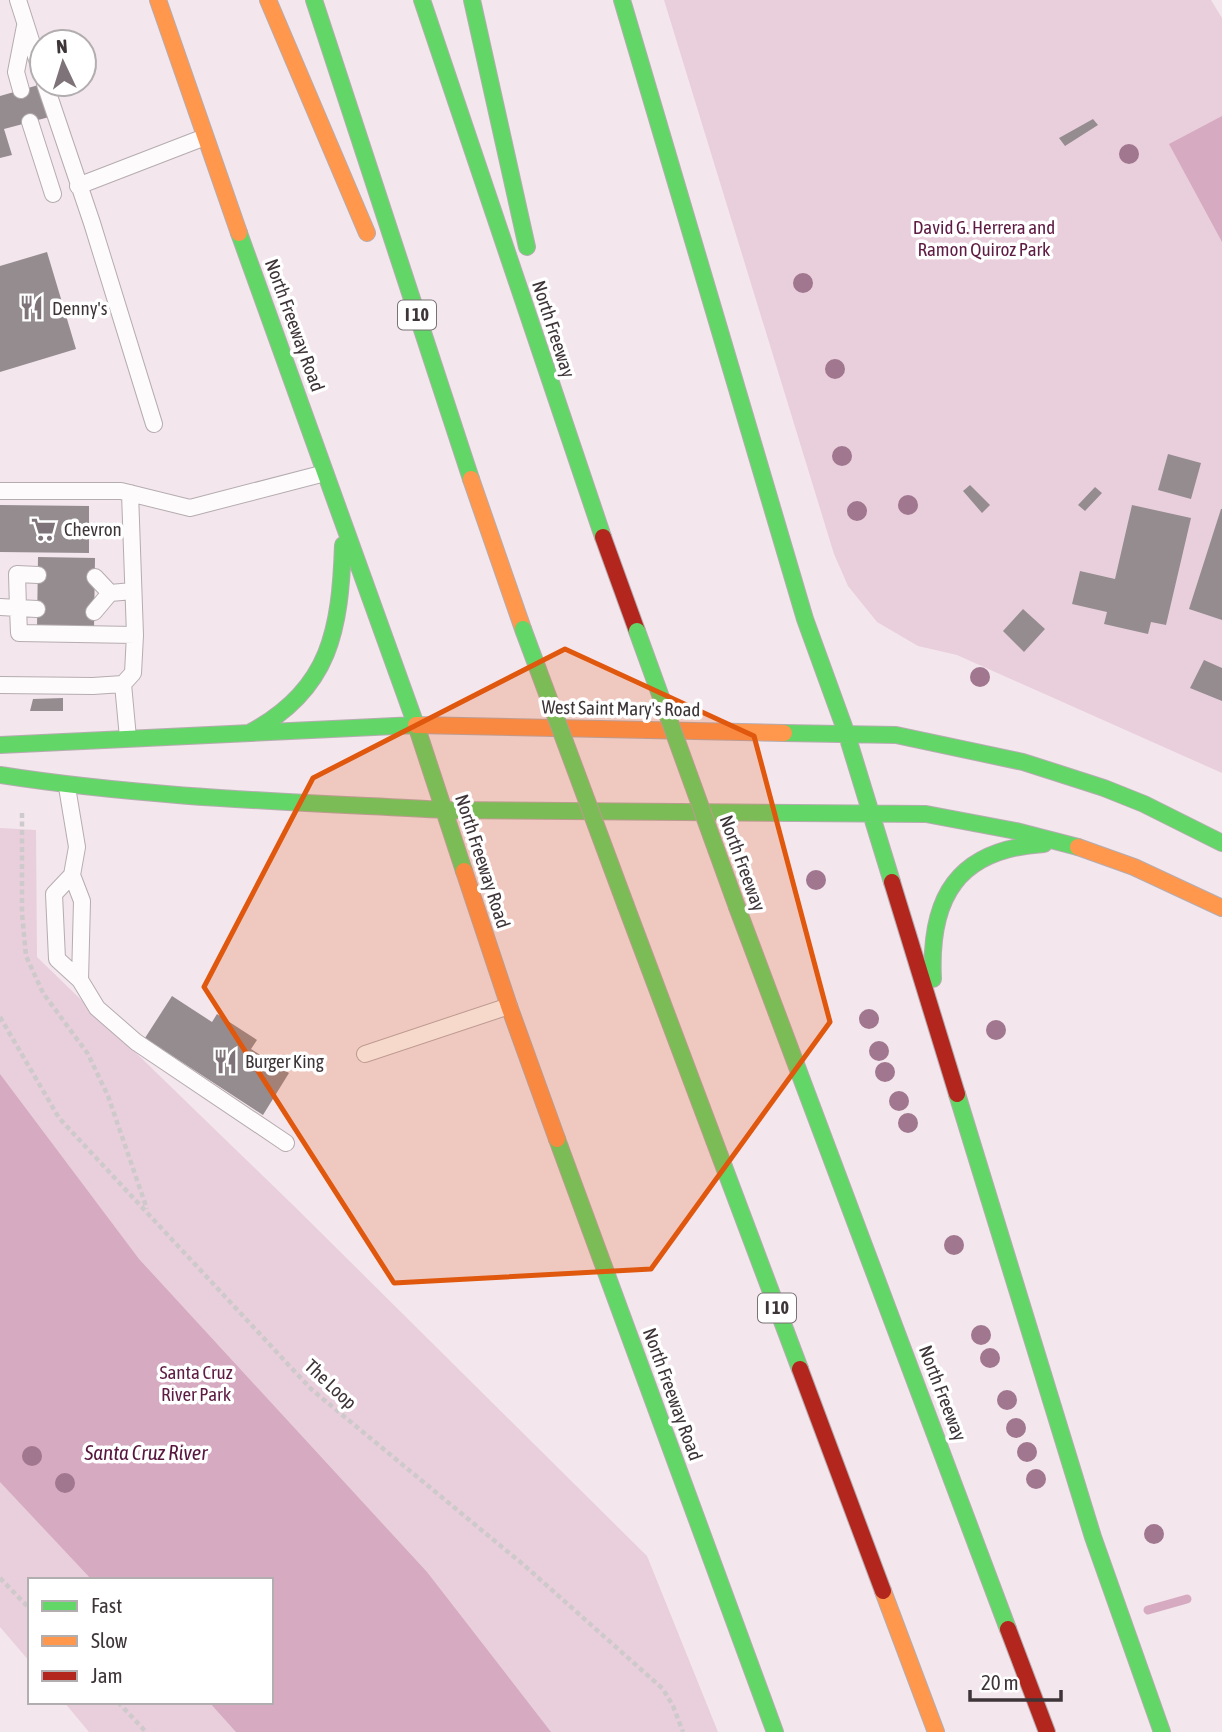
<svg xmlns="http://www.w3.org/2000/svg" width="1222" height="1732" font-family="'Asap Condensed',sans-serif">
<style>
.green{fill:#e9cfdc}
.water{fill:#d6aac1}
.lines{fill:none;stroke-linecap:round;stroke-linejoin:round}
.stream{stroke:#d6aac1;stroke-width:9}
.building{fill:#958c90}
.lane-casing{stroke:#b5acb0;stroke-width:18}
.fast-casing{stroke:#b5acb0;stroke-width:18}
.slow-casing{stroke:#b5acb0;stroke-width:18}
.jam-casing{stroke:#b5acb0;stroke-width:18}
.path{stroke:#cec9ca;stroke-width:4.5;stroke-dasharray:5 3.5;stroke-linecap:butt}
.lane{stroke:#fdfbfc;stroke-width:16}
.fast{stroke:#63d668;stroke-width:16}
.slow{stroke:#ff974d;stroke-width:16}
.jam{stroke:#b3261e;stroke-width:16}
.fast-bridge-casing{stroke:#b5acb0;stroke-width:18;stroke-linecap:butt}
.fast-bridge{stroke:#63d668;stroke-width:16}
.tree{fill:#a1768f}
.marked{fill:#e0570e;fill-opacity:0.2;stroke:#e0570e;stroke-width:5;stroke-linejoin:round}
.labels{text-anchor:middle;stroke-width:7;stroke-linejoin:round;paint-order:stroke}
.shield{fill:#fff;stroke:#787274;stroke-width:2}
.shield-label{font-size:18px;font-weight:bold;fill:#3e3539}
.park-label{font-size:19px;fill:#5e1b43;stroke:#fff}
.poi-label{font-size:19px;fill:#3e3539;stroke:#fff;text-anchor:start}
.street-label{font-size:19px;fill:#3e3539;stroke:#fff}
.water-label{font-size:21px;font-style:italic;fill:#58163e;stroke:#fff}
</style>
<rect width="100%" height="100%" fill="#f3e6ec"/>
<path class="green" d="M664,0H1211L1222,18V773L957,655L918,646L877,622L848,586L834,554Z
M0,828L36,830L37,957L294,1206L647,1556L718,1732H89L64,1702H271V1580H30V1662L0,1627Z"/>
<path class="water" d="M1222,116V242L1169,144Z
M0,1074L139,1259L427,1572L551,1732H236L209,1702H271V1580H92L0,1482Z"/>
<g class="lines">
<path class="stream" d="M1148,1610L1187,1599"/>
</g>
<path class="building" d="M42,84L53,116L4,129L12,155L0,158V96Z
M1093,119L1098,125L1065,146L1059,138Z
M47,252L76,349L0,372V266Z
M1168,454L1201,463L1191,499L1158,490Z
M970,485L990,505L982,513L963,491Z
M1095,487L1102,493L1085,511L1078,505Z
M0,505L89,506V553L0,552Z
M1132,505L1191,518L1166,625L1151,622L1148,634L1104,624L1107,612L1072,604L1080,571L1115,579Z
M1221,509H1222V620L1189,609Z
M38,557L95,558L94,630L37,628Z
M1023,609L1045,629L1024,652L1003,631Z
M1204,660L1222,668V701L1190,688Z
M63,698V711H30L33,699Z
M172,996L212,1022L217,1014L257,1040L251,1049L289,1073L263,1115L145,1038Z"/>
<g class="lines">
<defs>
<path id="lane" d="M18,0L42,75
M45,84L92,223L154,424
M21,90L16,72L25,26
M30,122L53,194
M78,186L205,137
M0,491H121L190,508L325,473
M95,577L110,593L133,591
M0,607L18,608L17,574L38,575
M37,609L18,608L19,633L135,635
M94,612L110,593
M123,684L128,738
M0,685L93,686L123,684L133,673L135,635L130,493
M67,787L77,847L72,875L82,901L80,980
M72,875L54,894L57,959L80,980L97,1008L136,1042L286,1143
M365,1054L509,1006"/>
<path id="fast" d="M314,0L471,479
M422,0L603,537
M472,0L527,247
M622,0L805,619L846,732L892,882
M239,233L416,725L464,871
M251,732C331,689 340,629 343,545
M784,733L896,735L1023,762L1104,788L1144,804L1222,843
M0,745L416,725
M0,775C147,798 296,802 445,810
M445,810L926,814L1016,831L1078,847
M626,906L800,1369
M737,907L1008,1629
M933,979C929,898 957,849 1044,844
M957,1094L1093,1537L1162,1732
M557,1139L775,1732"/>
<path id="slow" d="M158,0L239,233
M268,0L367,233
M471,479L523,629
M416,725L784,733
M1078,847L1134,867L1222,908
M464,871L509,1006L557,1139
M883,1591L936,1732"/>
<path id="jam" d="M603,537L637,631
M892,882L957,1094
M800,1369L883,1591
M1008,1629L1047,1732"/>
</defs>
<use href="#lane" class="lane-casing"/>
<use href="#fast" class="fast-casing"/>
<use href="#slow" class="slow-casing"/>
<use href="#jam" class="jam-casing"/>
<path class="path" d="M22,813V913L26,956L43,993L88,1054L108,1096L147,1209
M0,1017L59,1118L311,1389L525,1566L663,1689L673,1706L683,1732
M0,1578L30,1609
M118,1702L146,1732"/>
<use href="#lane" class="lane"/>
<use href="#fast" class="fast"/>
<use href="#slow" class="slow"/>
<use href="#jam" class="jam"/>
<defs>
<path id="fast-bridge" d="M523,629L626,906
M637,631L737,907"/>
</defs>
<use href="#fast-bridge" class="fast-bridge-casing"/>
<use href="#fast-bridge" class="fast-bridge"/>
</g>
<g class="tree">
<circle cx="1129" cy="154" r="10"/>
<circle cx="803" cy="283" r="10"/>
<circle cx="835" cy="369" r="10"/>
<circle cx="842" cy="456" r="10"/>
<circle cx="908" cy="505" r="10"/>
<circle cx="857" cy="511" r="10"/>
<circle cx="980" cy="677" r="10"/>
<circle cx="816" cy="880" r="10"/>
<circle cx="869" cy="1019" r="10"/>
<circle cx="996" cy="1030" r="10"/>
<circle cx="879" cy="1051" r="10"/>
<circle cx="885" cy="1072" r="10"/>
<circle cx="899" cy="1101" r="10"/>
<circle cx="908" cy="1123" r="10"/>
<circle cx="954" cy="1245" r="10"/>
<circle cx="981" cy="1335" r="10"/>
<circle cx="990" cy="1358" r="10"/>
<circle cx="1007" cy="1400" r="10"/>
<circle cx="1016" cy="1428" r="10"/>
<circle cx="1027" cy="1452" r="10"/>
<circle cx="32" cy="1456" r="10"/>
<circle cx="1036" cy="1479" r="10"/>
<circle cx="65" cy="1483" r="10"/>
<circle cx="1154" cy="1534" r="10"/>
</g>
<path class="marked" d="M565,649L754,736L830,1022L651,1269L394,1283L204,987L313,778Z"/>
<defs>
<symbol id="restaurant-bare" viewBox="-9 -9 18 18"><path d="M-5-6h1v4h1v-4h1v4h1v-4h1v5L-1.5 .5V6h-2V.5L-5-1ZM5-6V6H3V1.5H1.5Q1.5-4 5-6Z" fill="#7d7378" stroke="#fff" stroke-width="2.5" paint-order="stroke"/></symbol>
<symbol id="supermarket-bare" viewBox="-9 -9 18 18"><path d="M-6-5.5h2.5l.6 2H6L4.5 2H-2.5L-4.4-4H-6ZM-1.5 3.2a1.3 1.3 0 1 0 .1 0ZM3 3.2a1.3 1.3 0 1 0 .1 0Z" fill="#7d7378" stroke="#fff" stroke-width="2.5" paint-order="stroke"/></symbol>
</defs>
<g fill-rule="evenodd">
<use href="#restaurant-bare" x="14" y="290" width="35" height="35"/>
<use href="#supermarket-bare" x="26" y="512" width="35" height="35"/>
<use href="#restaurant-bare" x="208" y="1044" width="35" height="35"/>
</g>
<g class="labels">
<g class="shield">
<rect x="398" y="300.5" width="38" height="29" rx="5"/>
<rect x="758" y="1293.5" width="38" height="29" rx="5"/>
</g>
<g class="shield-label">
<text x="417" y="321">I 10</text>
<text x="777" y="1314">I 10</text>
</g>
<g class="park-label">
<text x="984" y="234">David G. Herrera and<tspan x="984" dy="22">Ramon Quiroz Park</tspan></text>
<text x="196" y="1379">Santa Cruz<tspan x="196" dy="22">River Park</tspan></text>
</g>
<g class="poi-label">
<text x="52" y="315">Denny's</text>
<text x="64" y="536">Chevron</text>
<text x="245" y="1068">Burger King</text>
</g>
<g class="street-label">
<text transform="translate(295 325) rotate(70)" y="7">North Freeway Road</text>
<text transform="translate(554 329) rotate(72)" y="7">North Freeway</text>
<text transform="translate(621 708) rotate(1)" y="7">West Saint Mary's Road</text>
<text transform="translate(483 861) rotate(72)" y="7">North Freeway Road</text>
<text transform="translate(743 863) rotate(70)" y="7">North Freeway</text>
<text transform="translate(331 1384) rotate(43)" y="7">The Loop</text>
<text transform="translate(943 1393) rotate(69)" y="7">North Freeway</text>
<text transform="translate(673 1394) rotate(70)" y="7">North Freeway Road</text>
</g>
<g class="water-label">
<text x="146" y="1460">Santa Cruz River</text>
</g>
</g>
<rect x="28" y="1578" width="245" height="126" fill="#ffffff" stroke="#b2aeb0" stroke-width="2"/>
<rect x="42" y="1601" width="35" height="10" fill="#63d668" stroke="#b2aeb0" stroke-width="2"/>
<text x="91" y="1613" font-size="21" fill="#3e3539">Fast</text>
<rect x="42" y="1636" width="35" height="10" fill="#ff974d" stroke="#b2aeb0" stroke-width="2"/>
<text x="91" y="1648" font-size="21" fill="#3e3539">Slow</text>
<rect x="42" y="1671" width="35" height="10" fill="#b3261e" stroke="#b2aeb0" stroke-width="2"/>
<text x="91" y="1683" font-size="21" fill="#3e3539">Jam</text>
<g transform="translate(63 63) rotate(356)"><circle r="33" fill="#ffffff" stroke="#b2aeb0" stroke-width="2"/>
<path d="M0-5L12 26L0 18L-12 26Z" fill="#7d7378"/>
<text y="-10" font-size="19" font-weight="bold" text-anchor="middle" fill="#3e3539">N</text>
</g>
<path d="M970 1690v10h91v-10" fill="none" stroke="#3e3539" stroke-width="3.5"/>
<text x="981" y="1690" font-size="21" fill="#3e3539" stroke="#ffffff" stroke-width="5" paint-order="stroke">20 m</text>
</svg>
